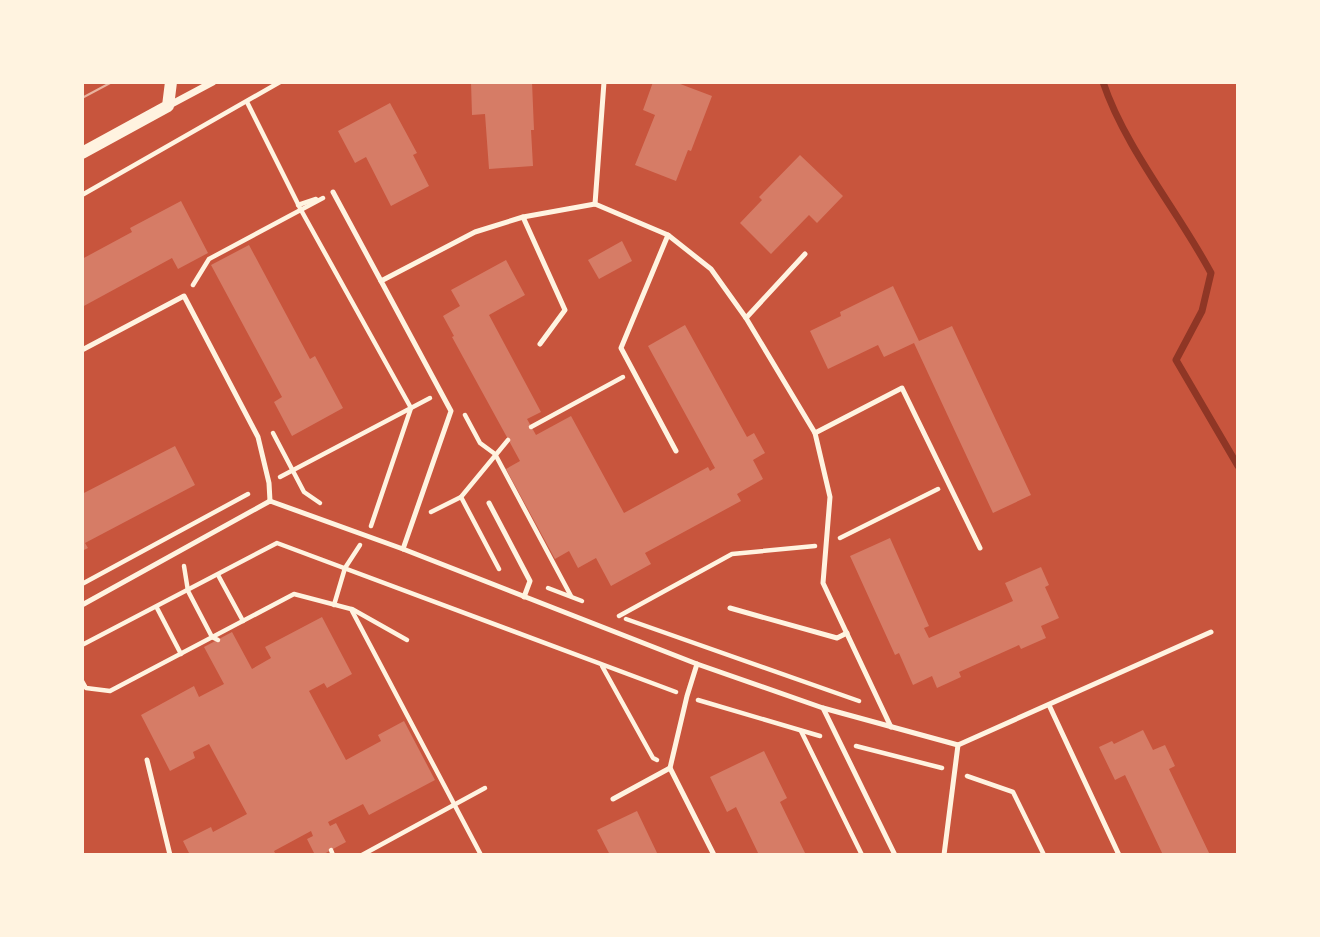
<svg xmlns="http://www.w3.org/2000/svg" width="1320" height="937" font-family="Manrope,sans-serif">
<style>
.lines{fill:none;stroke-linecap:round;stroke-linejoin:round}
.stream{stroke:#8f3625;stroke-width:7}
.building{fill:#d67c66}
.path{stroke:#fff3e0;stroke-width:4.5}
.service{stroke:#fff3e0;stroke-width:5}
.minor{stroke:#fff3e0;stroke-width:7}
.tertiary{stroke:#fff3e0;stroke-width:12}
.tram{stroke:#e9b49f;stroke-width:2}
</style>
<rect width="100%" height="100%" fill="#c8553d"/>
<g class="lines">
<!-- stream -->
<path class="stream" d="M 1103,82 C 1125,148 1178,211 1211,273 L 1202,311 L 1176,360 L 1238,466"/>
</g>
<!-- building -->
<g class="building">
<polygon points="471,82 532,82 534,130 531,130 533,166 489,169 485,114 472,115"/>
<polygon points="653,82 675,82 712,96 691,151 688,150 676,181 635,165 655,115 643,110"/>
<polygon points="390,103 417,153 413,155 429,186 391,206 366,157 355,163 338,131"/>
<polygon points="800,155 843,196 817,223 809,215 771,254 740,223 762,200 759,197"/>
<polygon points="181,201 208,253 178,269 172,258 82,307 82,259 132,232 130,228"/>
<polygon points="622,241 632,261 599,279 588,260"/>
<polygon points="249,245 310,359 315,356 343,408 292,436 274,402 282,397 211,265"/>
<polygon points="506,260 525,295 489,315 541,412 527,419 536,435 571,416 624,513 708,467 710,471 715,468 648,346 685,325 747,437 754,433 765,453 753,460 763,479 737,494 741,501 645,553 651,564 611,586 596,558 578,568 569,551 555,559 506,469 520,461 452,337 454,336 443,316 460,306 451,290"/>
<polygon points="893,286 919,341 952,326 1031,495 993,513 914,343 884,357 878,345 828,369 810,331 841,316 840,312"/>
<polygon points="175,446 195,485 85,543 88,548 82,551 82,494"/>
<polygon points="890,538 929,626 924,628 929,638 1013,601 1005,583 1041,567 1049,585 1045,587 1059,618 1041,626 1046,638 1021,649 1019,645 959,672 961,677 937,688 932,676 913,685 899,653 895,655 850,556"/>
<polygon points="322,617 352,674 327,688 324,683 309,691 346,760 381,741 378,735 404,721 435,780 369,815 363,804 328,822 330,826 336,823 346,842 322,855 315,855 307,839 313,836 311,831 274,851 276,855 190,855 183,841 211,827 213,832 247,814 209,744 193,752 195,758 170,771 141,715 194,686 199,697 224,684 204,647 232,632 252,669 271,658 265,647"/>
<polygon points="1143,730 1153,750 1165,745 1175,766 1169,769 1210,855 1163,855 1125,775 1115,780 1099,747 1112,741 1114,744"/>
<polygon points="764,751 787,798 780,802 806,855 759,855 736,807 727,812 710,777"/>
<polygon points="637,811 658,855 610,855 597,830"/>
</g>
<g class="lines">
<!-- path -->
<g class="path">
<polyline points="247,102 301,210 411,408 371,526"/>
<polyline points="82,195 280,82"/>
<polyline points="298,205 316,199"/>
<polyline points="193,285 209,259 323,198"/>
<polyline points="465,415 480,443 495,454 571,596"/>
<polyline points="531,427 623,377"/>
<polyline points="273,433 304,492 320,503"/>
<polyline points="280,477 430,398"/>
<polyline points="461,497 499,569"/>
<polyline points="431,512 461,497 508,440"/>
<polyline points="840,538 938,489"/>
<polyline points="184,566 188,591 212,637 218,640"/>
<polyline points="218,575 243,621"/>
<polyline points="82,584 248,494"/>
<polyline points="548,588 582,601"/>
<polyline points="334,605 345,568 360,545"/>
<polyline points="157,608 181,654"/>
<polyline points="352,609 407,640"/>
<polyline points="619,616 732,554 815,546"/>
<polyline points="626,619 859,701"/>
<polyline points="82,645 277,543 676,692"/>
<polyline points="602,666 653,758 657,760"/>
<polyline points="82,681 86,688 110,691 294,594 351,609 481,855"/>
<polyline points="698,700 820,736"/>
<polyline points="801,731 862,855"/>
<polyline points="856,746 942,768"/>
<polyline points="967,776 1013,792 1044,855"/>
<polyline points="331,850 333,855"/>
<polyline points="362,855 485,788"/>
</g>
<!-- service -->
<g class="service">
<polyline points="333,192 381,281"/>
<polyline points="595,204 604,82"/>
<polyline points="523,217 565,310 540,344"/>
<polyline points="668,235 621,348 676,451"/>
<polyline points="746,318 805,254"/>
<polyline points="82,350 184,296 258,437 269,483 270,501"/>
<polyline points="815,433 902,388 980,548"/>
<polyline points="489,503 530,581 524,597"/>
<polyline points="403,549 451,411 381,281 475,232 523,217 595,204 668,235 711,269 746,318 815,433 830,497 823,583 891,727"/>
<polyline points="82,605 270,501 403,549 697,664 823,708 958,745 1211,632"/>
<polyline points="730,608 837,638 847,633"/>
<polyline points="697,664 687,696 670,768 714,855"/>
<polyline points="1049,705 1119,855"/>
<polyline points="823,708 895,855"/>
<polyline points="147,760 170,855"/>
<polyline points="613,799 670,768"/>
<polyline points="944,855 958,745"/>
</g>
<!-- minor -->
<polyline class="minor" points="168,106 213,82"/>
<!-- tertiary -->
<polyline class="tertiary" points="82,153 168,106 171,82"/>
<!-- tram -->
<g class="tram">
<polyline points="82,83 84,82"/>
<polyline points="82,98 112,82"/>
</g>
</g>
<!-- border -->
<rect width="1320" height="937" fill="none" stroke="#fff3e0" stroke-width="168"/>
</svg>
